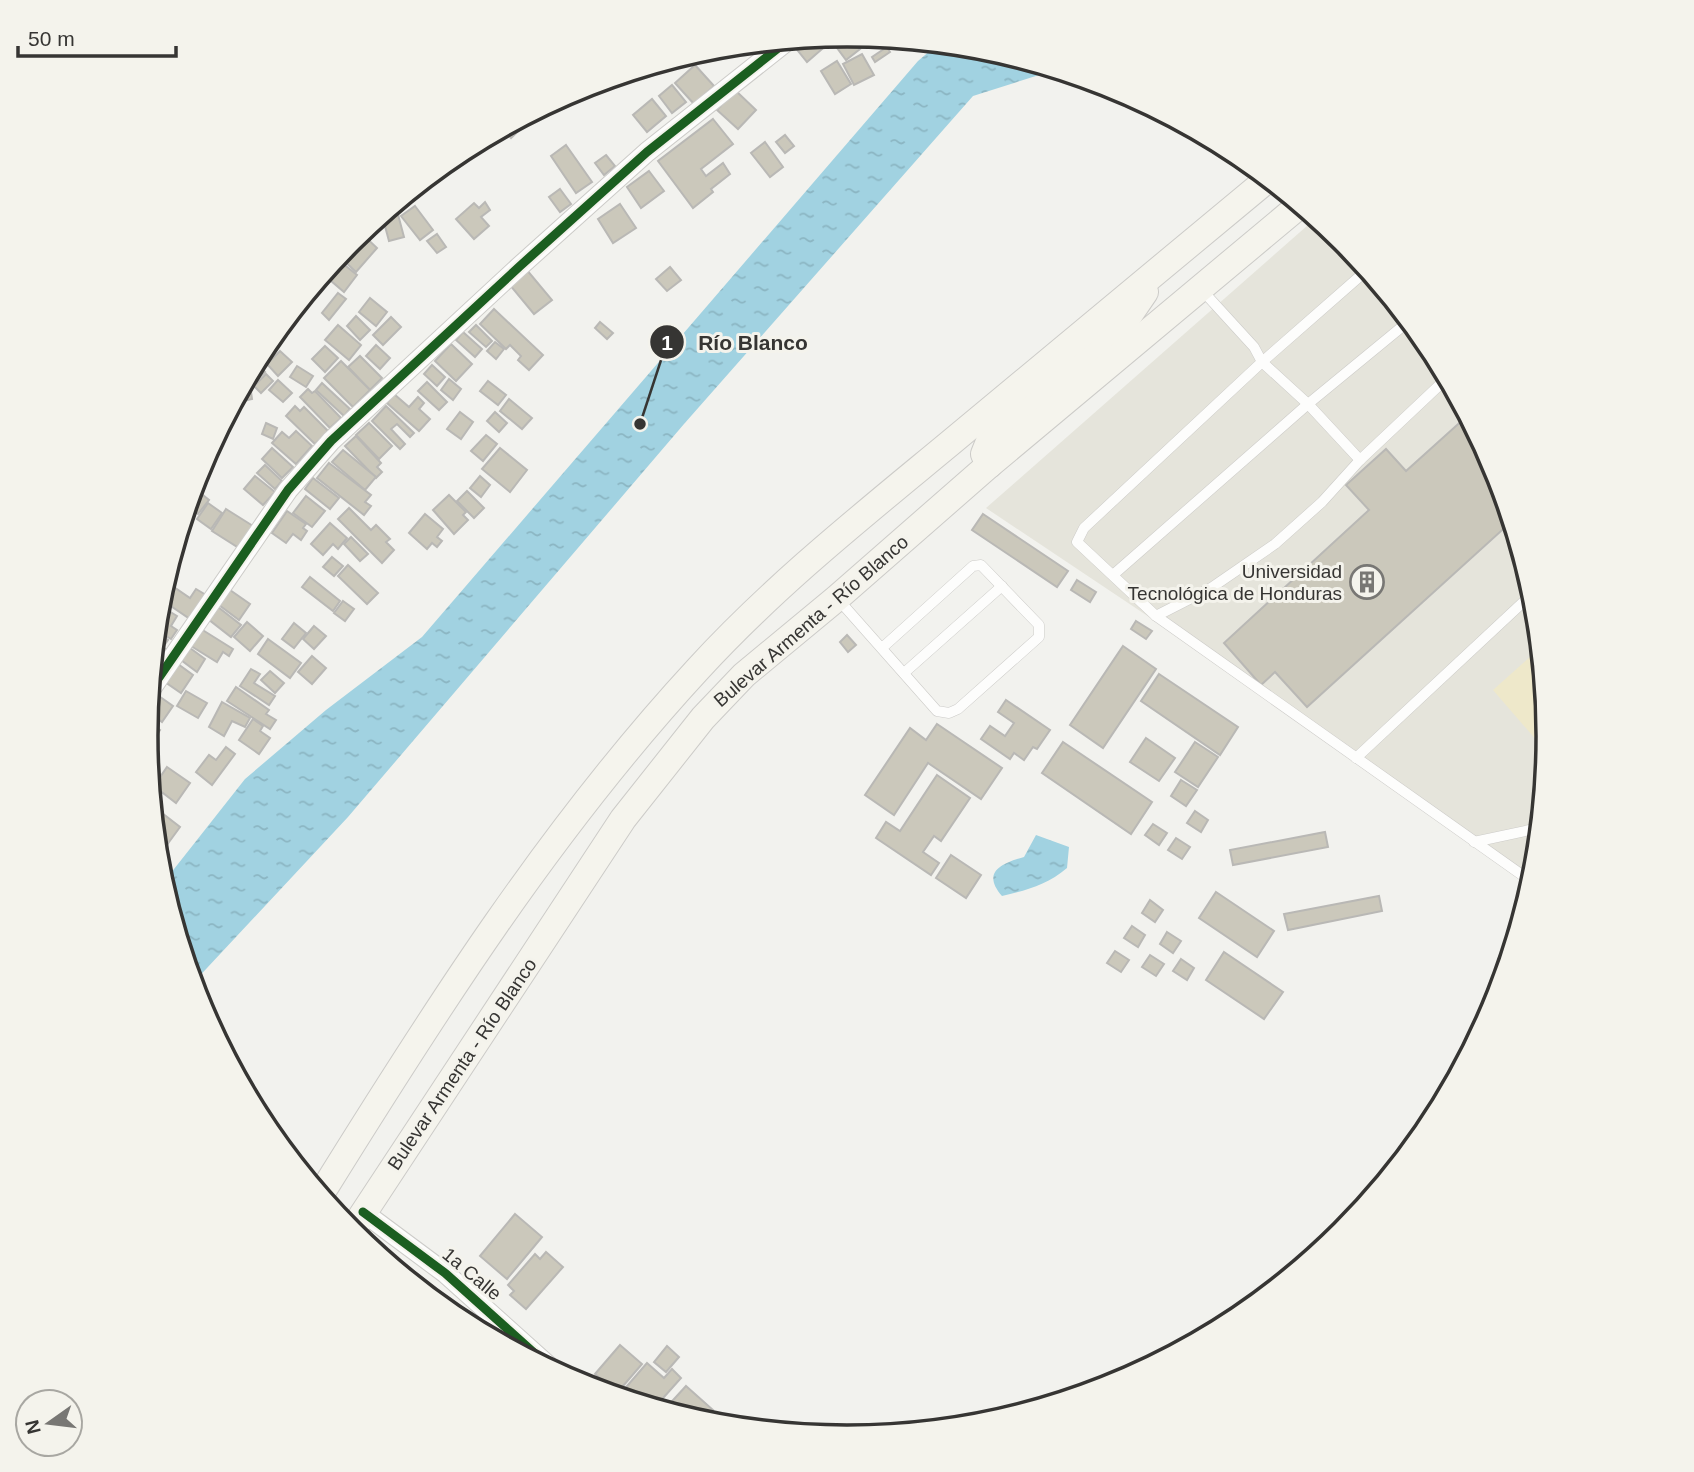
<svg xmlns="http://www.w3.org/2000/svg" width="1694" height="1472" font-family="Helvetica,sans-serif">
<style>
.built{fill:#e5e4db}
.pitch{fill:#eee8ca}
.water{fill:url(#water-ripples)}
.building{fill:#cbc8bb;stroke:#b9b8b5;stroke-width:2}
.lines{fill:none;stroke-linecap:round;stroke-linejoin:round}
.service-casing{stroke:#cccbc8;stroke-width:11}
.minor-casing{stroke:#cccbc8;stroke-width:21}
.secondary-casing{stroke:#cccbc8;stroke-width:28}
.service{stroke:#fdfdfc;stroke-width:10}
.minor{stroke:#fdfdfc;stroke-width:19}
.secondary{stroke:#f5f4ed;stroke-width:26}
.cycleway-casing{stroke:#f4f3ec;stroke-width:13}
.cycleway{stroke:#1b5e20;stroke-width:9}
.labels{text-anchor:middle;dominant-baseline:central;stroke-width:6;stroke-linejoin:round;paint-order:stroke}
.poi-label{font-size:19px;fill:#363533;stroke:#f4f3ec;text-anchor:end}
.street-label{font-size:19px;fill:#363533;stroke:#f4f3ec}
.rim{fill:none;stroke:#363533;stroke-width:3.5}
.leader{fill:none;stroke:#363533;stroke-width:2.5}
.callout-dot{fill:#363533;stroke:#f4f3ec;stroke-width:2.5}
.mark-label{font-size:21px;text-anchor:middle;font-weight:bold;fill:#fff}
.callout-label{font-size:21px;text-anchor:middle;font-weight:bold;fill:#363533;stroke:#f4f3ec;stroke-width:6;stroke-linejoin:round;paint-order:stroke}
</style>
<defs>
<pattern id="water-ripples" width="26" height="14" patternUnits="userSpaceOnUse" patternTransform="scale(1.75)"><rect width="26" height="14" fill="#a1d2e1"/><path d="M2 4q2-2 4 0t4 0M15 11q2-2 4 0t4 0" fill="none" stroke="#8bb5c2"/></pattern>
</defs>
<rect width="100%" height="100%" fill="#f2f2ee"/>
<!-- built -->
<polygon class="built" points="1316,218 1343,241 1430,347 1495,468 1535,600 1548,736 1534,873 1531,884 1381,772 986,508"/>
<!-- pitch -->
<polygon class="pitch" points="1539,649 1548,732 1538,742 1493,690"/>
<!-- water -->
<g class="water">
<polygon points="938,44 984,49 1055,70 973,96 684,424 348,817 193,983 163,883 245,779 326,710 422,637 918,61"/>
<path d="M 1036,835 L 1069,847 L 1067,868 C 1047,885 1027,890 1002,896 C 981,872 1002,863 1024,857 Z"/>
</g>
<!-- building -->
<g class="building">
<polygon points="850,35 860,49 846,60 829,37"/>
<polygon points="824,37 829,43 807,62 795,47 804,39"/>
<polygon points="887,47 890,52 875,62 872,57"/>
<polygon points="862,54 874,75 854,85 843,64"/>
<polygon points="837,61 851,84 835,94 821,71"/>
<polygon points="695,65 714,86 694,104 675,83"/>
<polygon points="635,71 636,73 624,84 617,77"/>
<polygon points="672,85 686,102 672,113 659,96"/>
<polygon points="735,90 756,110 738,129 717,110"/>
<polygon points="652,99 666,116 647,132 633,115"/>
<polygon points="534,112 536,114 511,138 502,129"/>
<polygon points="713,119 733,144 701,169 706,176 723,163 730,174 711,189 713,192 693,208 658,161"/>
<polygon points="785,135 794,146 785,153 776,142"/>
<polygon points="765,142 783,167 770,177 751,153"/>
<polygon points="566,145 592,182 576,193 551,156"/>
<polygon points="606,155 615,166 604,175 595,163"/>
<polygon points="649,171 664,191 641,208 627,187"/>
<polygon points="560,189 571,204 560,212 549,197"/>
<polygon points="485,202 490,210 481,217 489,226 474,239 456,219 474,203 479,208"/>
<polygon points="620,204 636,228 613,243 598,219"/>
<polygon points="415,206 433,230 420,240 401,216"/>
<polygon points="396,207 404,237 389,241 382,215"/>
<polygon points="361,233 377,248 356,272 339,256"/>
<polygon points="437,234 446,247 437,253 427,241"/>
<polygon points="336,258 357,275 344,292 323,274"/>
<polygon points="670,267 681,280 667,291 656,279"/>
<polygon points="526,269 552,300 534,314 509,284"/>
<polygon points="338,293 346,299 329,320 322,313"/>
<polygon points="370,298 387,312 376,326 359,312"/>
<polygon points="494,309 543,355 529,370 518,360 521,356 510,345 506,349 480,324"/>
<polygon points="356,316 370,330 360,340 347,326"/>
<polygon points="391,317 401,327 383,345 373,335"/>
<polygon points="600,322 613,333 607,339 595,328"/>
<polygon points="338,325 361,345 349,360 325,340"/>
<polygon points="476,325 492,341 486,347 469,332"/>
<polygon points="463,332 482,349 475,357 456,340"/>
<polygon points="495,342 504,349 496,359 487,351"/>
<polygon points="451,344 472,364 456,381 435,361"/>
<polygon points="376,345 390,358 380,369 366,356"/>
<polygon points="325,346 338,358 325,372 312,359"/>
<polygon points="280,351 292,362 278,376 267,364"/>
<polygon points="360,356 382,378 370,390 348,367"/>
<polygon points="341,361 370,390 353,407 324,378"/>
<polygon points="258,365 265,372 253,384 247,378"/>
<polygon points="432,365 445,377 437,386 424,374"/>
<polygon points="297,366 313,376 306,387 290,377"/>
<polygon points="266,374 273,381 261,393 254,386"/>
<polygon points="449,379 461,389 453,400 441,390"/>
<polygon points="278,380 292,393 283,402 269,390"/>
<polygon points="488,381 506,395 498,405 480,391"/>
<polygon points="427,382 447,402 439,410 418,391"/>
<polygon points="322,383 350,409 344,416 316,390"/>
<polygon points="308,389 312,393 315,391 341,418 330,428 300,397"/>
<polygon points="251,392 252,399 239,402 238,395"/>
<polygon points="394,394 409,407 418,397 424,403 419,409 430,419 419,431 387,403"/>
<polygon points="509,399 532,418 522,429 500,411"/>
<polygon points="295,406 300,411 304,407 328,431 315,444 286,416"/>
<polygon points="386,406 414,433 410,437 397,424 391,429 405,444 400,449 372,421"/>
<polygon points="460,412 473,422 461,439 447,429"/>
<polygon points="495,412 507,423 499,432 487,421"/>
<polygon points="1467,416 1495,468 1511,522 1307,707 1275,672 1261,685 1224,643 1369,510 1346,485 1386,449 1406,471"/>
<polygon points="266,423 277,428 273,439 262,434"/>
<polygon points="369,423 392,446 379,459 356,435"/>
<polygon points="296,431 312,446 296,464 272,443 282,432 289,438"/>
<polygon points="486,435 497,444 483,461 471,451"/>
<polygon points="356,436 381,463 377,467 382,472 376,478 345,446"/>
<polygon points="272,448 293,467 282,478 262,459"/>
<polygon points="500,448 527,470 510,492 482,469"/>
<polygon points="343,450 376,477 365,490 332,462"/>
<polygon points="329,463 371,495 365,502 371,506 364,515 317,478"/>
<polygon points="265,465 282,481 275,489 257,473"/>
<polygon points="255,476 275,492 263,505 244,489"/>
<polygon points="480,476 490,485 481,497 470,488"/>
<polygon points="313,478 339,498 330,509 305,489"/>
<polygon points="193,487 209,500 198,514 188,507"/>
<polygon points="467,491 484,508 474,518 457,501"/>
<polygon points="449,495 466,512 463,515 468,520 454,534 433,510"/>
<polygon points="306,496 325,511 312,527 293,513"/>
<polygon points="208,503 222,513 211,529 197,519"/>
<polygon points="349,508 371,530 376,525 390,539 386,542 394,550 382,563 338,519"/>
<polygon points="226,509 253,526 239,548 212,531"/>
<polygon points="287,511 306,524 303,528 307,531 301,540 293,534 286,543 272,533"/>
<polygon points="425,514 443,529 437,537 442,541 437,547 432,543 427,549 409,533"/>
<polygon points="983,514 1068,571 1057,587 972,530"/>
<polygon points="330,523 347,538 338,549 333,544 323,555 311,544"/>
<polygon points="351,537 368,554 360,561 344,544"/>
<polygon points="332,557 343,566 334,576 323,567"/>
<polygon points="172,560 179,565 171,576 167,573"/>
<polygon points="348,565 378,593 367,604 338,576"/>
<polygon points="310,577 340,601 333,611 302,587"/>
<polygon points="1077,580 1096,592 1090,602 1071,590"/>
<polygon points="171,585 190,598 196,589 206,595 190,619 162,600"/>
<polygon points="230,590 250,604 239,620 219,605"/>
<polygon points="343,601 354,609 345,621 334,613"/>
<polygon points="159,605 177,616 171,626 177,630 171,639 156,630"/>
<polygon points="218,607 241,625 231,637 208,619"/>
<polygon points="1136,621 1152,631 1146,639 1131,629"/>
<polygon points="247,622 263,636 250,651 234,637"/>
<polygon points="294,623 306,633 294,648 282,639"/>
<polygon points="314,626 326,636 314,649 303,639"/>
<polygon points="201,629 233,649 229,656 223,652 217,662 191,646"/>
<polygon points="156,632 168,640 163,647 168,651 161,660 154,655"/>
<polygon points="847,635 856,645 848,652 840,642"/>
<polygon points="268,639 301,663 290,678 258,654"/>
<polygon points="1123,646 1156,669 1103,748 1070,725"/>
<polygon points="190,648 205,659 197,672 181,660"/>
<polygon points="312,656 326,668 312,684 298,672"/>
<polygon points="178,664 193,675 181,693 165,682"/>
<polygon points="251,669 260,674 254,683 275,696 269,705 240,686"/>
<polygon points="270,671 284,683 275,693 261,680"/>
<polygon points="1159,674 1238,727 1220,755 1141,701"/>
<polygon points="236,687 269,710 266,714 276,720 270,729 227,701"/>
<polygon points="186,691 207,703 198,718 177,706"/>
<polygon points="156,694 173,706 162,722 148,711 149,704"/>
<polygon points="1006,700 1050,730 1037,749 1033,747 1024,760 1014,753 1010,759 981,739 990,726 1005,736 1014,723 998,712"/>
<polygon points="222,702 250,718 245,727 232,721 224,736 209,727"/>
<polygon points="253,719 263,726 260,731 270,738 259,754 239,740"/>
<polygon points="147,721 160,730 155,738 149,735 146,738"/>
<polygon points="937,724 1002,768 981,799 928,763 894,815 865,795 910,728 926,740"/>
<polygon points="1146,738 1175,758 1159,781 1130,762"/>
<polygon points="1063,742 1152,802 1131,834 1042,773"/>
<polygon points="1195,742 1218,757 1198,787 1175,772"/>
<polygon points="226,747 235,754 212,785 196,772 209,755 216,760"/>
<polygon points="167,767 190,783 176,803 154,786"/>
<polygon points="937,775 970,798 941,841 934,836 923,852 939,863 931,875 876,838 886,822 900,831"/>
<polygon points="1181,780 1197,790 1186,806 1171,796"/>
<polygon points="1195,811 1208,820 1201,832 1187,823"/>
<polygon points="162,813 180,827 158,857 155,823"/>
<polygon points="1153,824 1167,833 1159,845 1145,835"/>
<polygon points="1325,832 1328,847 1233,865 1230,850"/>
<polygon points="1176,838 1190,847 1182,859 1168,850"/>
<polygon points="951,855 981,875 966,898 936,878"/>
<polygon points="1216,892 1274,931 1257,957 1199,918"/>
<polygon points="1379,896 1382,911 1288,930 1284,914"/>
<polygon points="1150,900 1163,910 1155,922 1142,913"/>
<polygon points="1132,926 1145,935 1138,947 1124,938"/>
<polygon points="1167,932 1181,941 1173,953 1160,944"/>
<polygon points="1115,951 1129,960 1121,972 1107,963"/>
<polygon points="1224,952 1283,992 1264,1019 1206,980"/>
<polygon points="1150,955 1164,964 1156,976 1142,967"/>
<polygon points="1181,959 1194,968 1187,980 1173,971"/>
<polygon points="515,1214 542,1237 507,1279 480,1256"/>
<polygon points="546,1252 563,1267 526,1309 510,1295 514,1291 508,1285 535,1254 540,1259"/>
<polygon points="620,1345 642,1364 617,1393 595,1374"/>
<polygon points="667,1346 679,1357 666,1372 654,1362"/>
<polygon points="647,1363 664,1378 672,1369 681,1378 655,1407 626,1398 621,1393"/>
<polygon points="686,1386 713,1410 703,1421 664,1410"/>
</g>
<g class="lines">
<!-- service casing -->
<g class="service-casing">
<g id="service">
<polyline points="1367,270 1262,362 1084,528 1077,542 1156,616 1532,882"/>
<polyline points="1201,289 1254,347 1262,362 1308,404 1360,460"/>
<polyline points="1113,575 1308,404 1409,321"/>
<polyline points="837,598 937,711 949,713 958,709 1039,637 1039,625 981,565 973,566 882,648"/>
<polyline points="1156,616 1211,588 1275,544 1322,502 1360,460 1447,378"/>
<polyline points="904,673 1002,586"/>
<polyline points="1356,758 1533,593"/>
<polyline points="1474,842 1539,828"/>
</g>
</g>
<!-- minor casing -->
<g class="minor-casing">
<g id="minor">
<polyline points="151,689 288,490 331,441 520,266 647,152 787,41"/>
<polyline points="363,1212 445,1273 552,1369"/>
<polyline points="410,1280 465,1323"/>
</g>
</g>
<!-- secondary casing -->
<g class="secondary-casing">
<g id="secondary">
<polyline points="989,465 984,454 988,444 1001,428 1117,333 1145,292"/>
<path d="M 321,1194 C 434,1012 551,828 698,669 C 774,586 862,516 949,444 C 1055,356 1161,267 1268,179"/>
<polyline points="351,1232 623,819 703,718 744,675 837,598 989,465 1300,205"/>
</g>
</g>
<!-- service -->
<use href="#service" class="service"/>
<!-- minor -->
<use href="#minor" class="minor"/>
<!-- secondary -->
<use href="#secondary" class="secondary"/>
<!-- cycleway casing -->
<g class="cycleway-casing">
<g id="cycleway">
<polyline points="151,689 288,490 331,441 520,266 647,152 787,41"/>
<polyline points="363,1212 445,1273 552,1369"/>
</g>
</g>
<!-- cycleway -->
<use href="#cycleway" class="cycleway"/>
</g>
<!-- icons -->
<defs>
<g id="building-ring" transform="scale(1.75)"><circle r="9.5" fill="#f4f3ec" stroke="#787774" stroke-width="1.5"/><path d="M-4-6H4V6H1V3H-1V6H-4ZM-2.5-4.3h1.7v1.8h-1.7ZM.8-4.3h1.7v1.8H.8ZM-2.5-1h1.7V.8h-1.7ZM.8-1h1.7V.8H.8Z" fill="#787774"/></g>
</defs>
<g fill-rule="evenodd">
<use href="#building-ring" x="1367" y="582"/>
</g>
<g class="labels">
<!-- poi labels -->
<g class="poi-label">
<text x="1342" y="571">Universidad<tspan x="1342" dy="22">Tecnológica de Honduras</tspan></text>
</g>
<!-- street labels -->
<g class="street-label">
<text transform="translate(811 621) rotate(-41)">Bulevar Armenta - Río Blanco</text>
<text transform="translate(462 1064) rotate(-56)">Bulevar Armenta - Río Blanco</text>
<text transform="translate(472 1274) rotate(40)">1a Calle</text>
</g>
</g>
<!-- crop -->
<path d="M0 0H1694V1472H0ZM158 736a689 689 0 1 1 1378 0a689 689 0 1 1-1378 0Z" fill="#f4f3ec" fill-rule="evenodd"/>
<path class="rim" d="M158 736a689 689 0 1 1 1378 0a689 689 0 1 1-1378 0Z"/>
<!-- callouts -->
<path class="leader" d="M640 424L667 342"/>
<g class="callout-dot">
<circle cx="640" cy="424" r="7"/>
<circle cx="667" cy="342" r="18"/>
</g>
<g class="mark-label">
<text x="667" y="350">1</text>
</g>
<g class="callout-label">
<text x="753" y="350">Río Blanco</text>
</g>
<!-- north arrow -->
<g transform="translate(49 1423) rotate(256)"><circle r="33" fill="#f4f3ec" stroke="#a8a7a2" stroke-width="2"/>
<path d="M0-5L12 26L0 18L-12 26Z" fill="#787774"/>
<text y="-10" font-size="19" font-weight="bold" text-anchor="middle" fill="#363533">N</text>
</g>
<!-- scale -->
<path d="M18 46v10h158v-10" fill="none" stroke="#363533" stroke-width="3.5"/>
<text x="28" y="46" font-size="21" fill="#363533" stroke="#f4f3ec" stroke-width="5" paint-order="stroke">50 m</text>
</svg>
